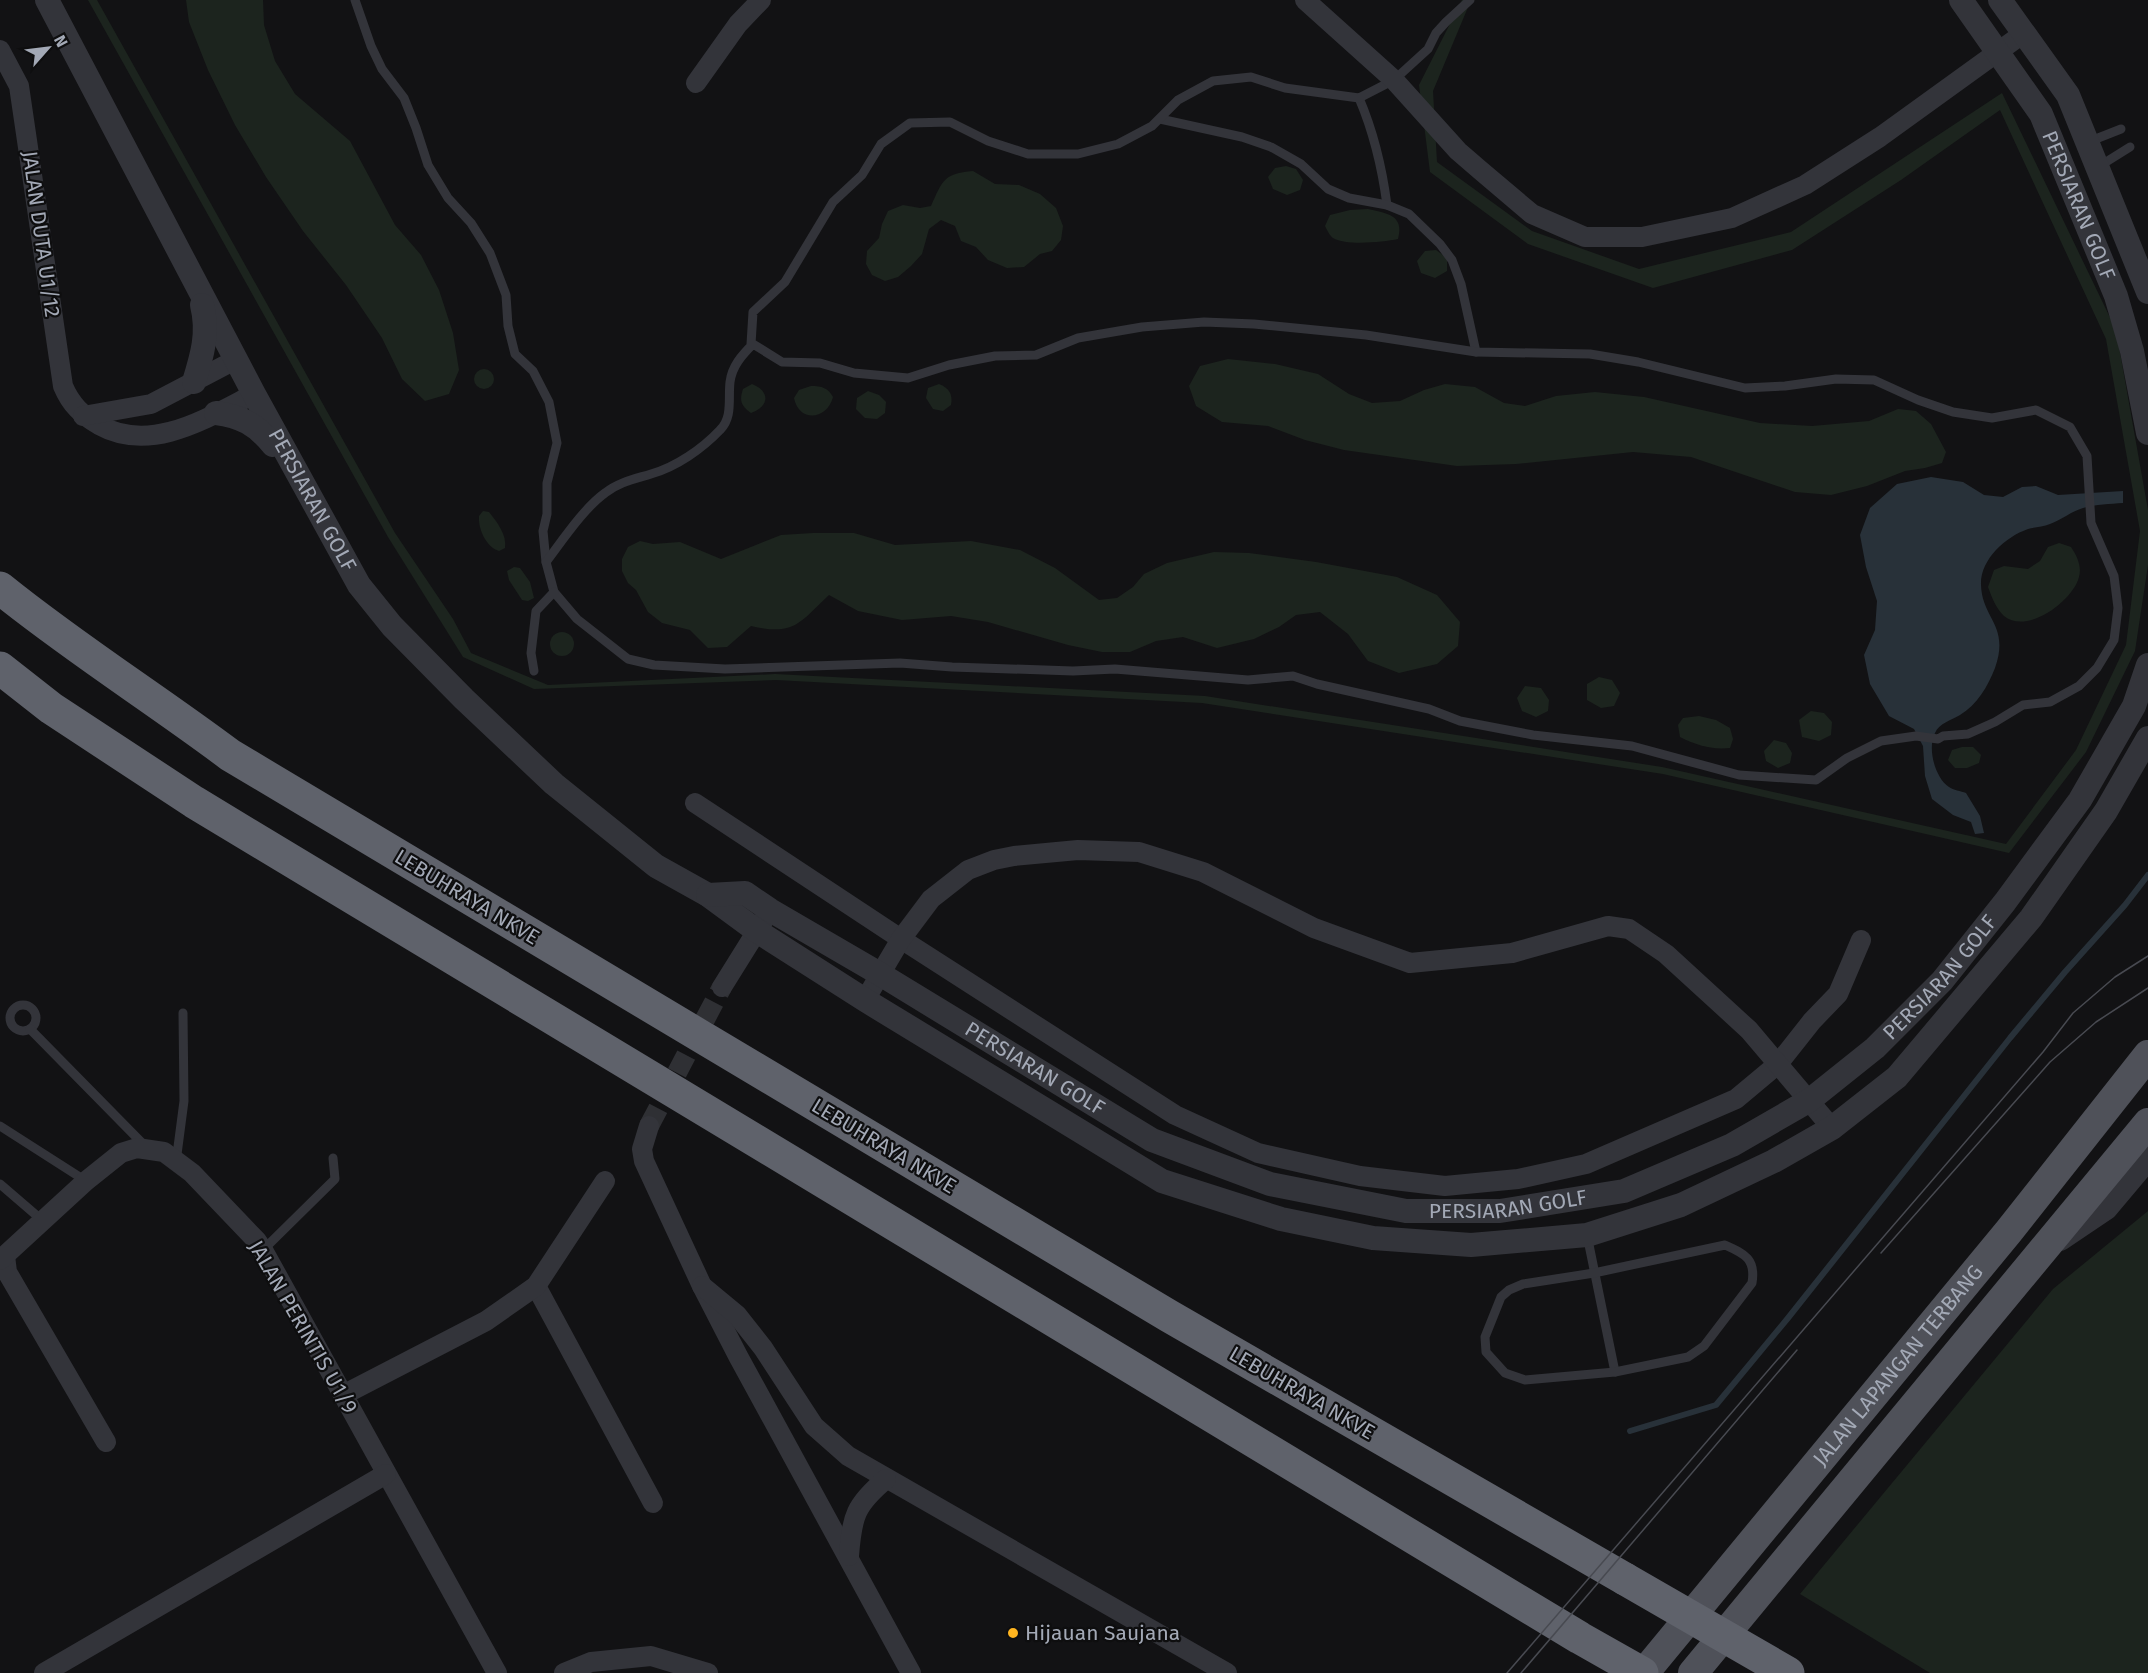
<svg xmlns="http://www.w3.org/2000/svg" width="2148" height="1673" font-family="'Fira Sans',sans-serif">
<style>
.green{fill:#1c241e}
.water{fill:#283139}
.lines{fill:none;stroke-linecap:round;stroke-linejoin:round}
.stream{stroke:#283139;stroke-width:6}
.minor-tunnel{stroke:#2f3034;stroke-width:20;stroke-dasharray:20 10;stroke-linecap:butt}
.service{stroke:#33343a;stroke-width:9}
.minor{stroke:#33343a;stroke-width:20}
.tertiary{stroke:#33343a;stroke-width:24}
.primary{stroke:#4f5159;stroke-width:30}
.motorway{stroke:#5f626b;stroke-width:33}
.tram{stroke:#484a51;stroke-width:1.5}
.motorway-bridge{stroke:#5f626b;stroke-width:33}
.poi-dot{fill:#ffb520;stroke:#0e0e0f;stroke-width:2}
.labels{text-anchor:middle;dominant-baseline:central;stroke-width:4.5;stroke-linejoin:round;paint-order:stroke}
.street-label{font-size:21px;fill:#a3a9b6;stroke:#0e0e0f}
.poi-label{font-size:21px;fill:#a3a9b6;stroke:#0e0e0f;text-anchor:start}
</style>
<rect width="100%" height="100%" fill="#121214"/>
<!-- green -->
<g class="green">
<polygon points="88,0 97,0 395,533 453,619 471,653 548,685 775,674 1205,696 1662,767 2006,844 2076,750 2126,645 2140,531 2106,339 2000,110 1901,180 1792,250 1653,288 1528,244 1430,172 1419,85 1462,0 1471,0 1433,91 1437,162 1532,231 1639,269 1791,232 2002,93 2116,330 2148,510 2148,565 2135,651 2086,752 2009,853 1663,774 1202,703 776,680 534,689 463,657 388,537"/>
<polygon points="186,0 263,0 264,25 275,61 295,94 350,141 395,225 421,255 439,290 453,333 459,370 449,394 425,401 402,379 382,338 346,285 303,231 266,177 235,125 208,70 189,22"/>
<polygon points="1286,166 1296,169 1303,180 1300,190 1287,195 1273,189 1268,177 1275,168"/>
<path d="M 973,171 L 995,184 L 1019,185 L 1040,194 L 1056,208 L 1063,226 L 1061,240 L 1052,251 L 1040,254 L 1024,267 L 1007,268 L 988,260 L 976,247 L 961,241 L 955,226 L 941,220 L 929,229 L 922,254 L 911,266 L 898,277 L 885,281 L 872,275 L 866,264 L 867,251 L 879,238 L 882,224 L 888,211 L 903,205 L 920,208 L 931,206 C 943,180 943,174 973,171 Z"/>
<path d="M 1368,209 C 1386,213 1405,215 1398,239 C 1383,242 1347,246 1333,238 C 1330,236 1327,230 1325,226 L 1330,215 L 1350,210 Z"/>
<polygon points="1436,250 1447,258 1447,271 1435,278 1421,273 1417,261 1425,251"/>
<polygon points="1228,359 1275,364 1318,374 1349,394 1372,403 1400,401 1424,390 1445,384 1475,387 1504,403 1525,406 1556,396 1595,392 1644,397 1760,423 1812,426 1869,421 1898,409 1916,411 1931,424 1946,452 1942,463 1925,468 1905,471 1867,486 1831,495 1795,492 1691,457 1633,452 1516,464 1457,466 1344,450 1305,440 1268,426 1222,422 1196,406 1189,386 1200,366"/>
<circle cx="484" cy="379" r="10"/>
<path d="M 752,384 C 770,391 770,406 751,413 C 741,406 739,401 743,389 Z"/>
<path d="M 939,384 C 949,388 953,394 951,405 L 943,411 L 933,409 L 926,398 L 928,388 Z"/>
<path d="M 811,386 C 822,386 828,388 833,397 C 827,420 799,423 794,398 L 799,390 Z"/>
<polygon points="868,391 879,395 886,402 885,413 877,419 865,418 856,409 857,398"/>
<path d="M 483,511 L 489,512 C 497,522 507,535 505,548 L 499,551 C 486,547 478,529 479,516 Z"/>
<path d="M 813,533 L 854,533 L 895,545 L 971,541 L 1020,550 L 1055,568 L 1099,600 L 1117,598 L 1133,587 L 1144,574 L 1167,563 L 1214,552 L 1249,553 L 1316,562 L 1397,577 L 1437,595 L 1460,622 L 1458,646 L 1437,664 L 1399,673 L 1368,661 L 1348,634 L 1320,612 L 1296,615 L 1279,627 L 1254,639 L 1217,648 L 1183,637 L 1156,641 L 1130,652 L 1102,652 L 1068,645 L 988,622 L 951,616 L 902,620 L 858,611 L 829,595 C 799,623 795,636 751,626 L 727,647 L 708,648 L 690,630 L 662,623 L 648,612 L 636,590 L 628,583 L 622,571 L 622,559 L 628,547 L 640,541 L 653,544 L 680,542 L 721,559 L 781,535 Z"/>
<path d="M 2059,543 L 2071,547 C 2077,556 2082,566 2079,577 C 2073,601 2027,635 2004,616 C 1996,608 1992,598 1988,587 L 1994,570 L 2004,566 L 2028,569 L 2040,561 L 2048,547 Z"/>
<polygon points="514,567 520,568 530,582 534,598 528,601 522,600 509,580 507,571"/>
<circle cx="562" cy="644" r="12"/>
<polygon points="1599,677 1612,680 1620,693 1614,706 1601,708 1587,700 1587,684"/>
<polygon points="1525,686 1541,688 1549,700 1548,711 1536,717 1522,711 1517,698"/>
<polygon points="1811,711 1824,713 1832,722 1831,735 1819,741 1802,737 1799,720"/>
<path d="M 1699,716 L 1716,720 L 1730,728 L 1733,739 L 1730,748 C 1711,750 1696,745 1680,737 L 1678,725 L 1683,718 Z"/>
<polygon points="1774,740 1786,743 1792,753 1790,763 1778,768 1766,761 1764,751"/>
<polygon points="1962,747 1973,747 1981,755 1979,763 1967,768 1955,768 1948,760 1952,750"/>
<polygon points="2148,1211 2148,1673 1930,1673 1800,1594 2053,1289"/>
</g>
<!-- water -->
<path class="water" d="M 1931,477 L 1963,482 L 1984,495 L 2003,497 L 2022,487 L 2036,486 L 2058,495 L 2123,491 L 2123,503 C 2110,504 2096,504 2083,508 C 2072,511 2061,520 2050,524 C 2043,527 2035,527 2028,529 C 2005,537 1980,560 1981,585 C 1982,619 2010,625 1995,668 C 1988,686 1977,705 1960,715 C 1952,720 1939,723 1935,733 C 1927,748 1935,778 1949,787 C 1953,790 1961,791 1966,793 L 1980,816 L 1984,833 L 1975,834 L 1971,822 L 1953,815 L 1932,799 L 1925,776 L 1923,746 L 1914,729 L 1889,716 L 1870,684 L 1864,655 L 1875,630 L 1877,601 L 1866,567 L 1860,535 L 1870,508 L 1897,484 Z"/>
<g class="lines">
<!-- stream -->
<polyline class="stream" points="1630,1431 1716,1405 1788,1318 2010,1038 2065,972 2125,905 2148,875"/>
<!-- minor-tunnel -->
<polyline class="minor-tunnel" points="649,1126 722,987"/>
<!-- service -->
<g class="service">
<polyline points="355,0 371,46 382,69 404,98 416,128 428,165 448,198 471,223 490,253 506,295 508,326 515,354 533,371 549,402 557,443 547,483 547,514 543,531 546,562"/>
<path d="M 1359,98 C 1374,133 1382,167 1387,205"/>
<polyline points="1160,119 1242,137 1271,147 1301,164 1328,189 1349,198 1387,205 1409,214 1440,244 1452,260 1461,284 1476,352"/>
<polyline points="2088,142 2121,129"/>
<polyline points="2098,167 2130,147"/>
<path d="M 753,344 C 742,355 732,366 730,382 C 728,399 733,417 720,430 C 702,449 676,467 651,474 C 635,479 619,482 605,493 C 584,508 562,541 546,562 L 554,592 L 577,619 L 628,659 L 654,665 L 725,669 L 900,663 L 952,667 L 1073,671 L 1115,669 L 1248,680 L 1293,676 L 1317,684 L 1429,709 L 1460,721 L 1533,735 L 1632,746 L 1739,775 L 1816,780 L 1847,758 L 1881,741 L 1916,736 L 1938,739 L 1943,736 L 1968,734 L 1995,722 L 2023,705 L 2050,702 L 2079,686 L 2097,668 L 2114,640 L 2118,608 L 2114,576 L 2091,523 L 2087,456 L 2070,427 L 2036,410 L 1992,418 L 1953,412 L 1918,400 L 1874,380 L 1836,379 L 1785,386 L 1745,388 L 1638,362 L 1590,354 L 1476,352 L 1366,335 L 1254,324 L 1204,322 L 1142,327 L 1078,338 L 1036,355 L 995,356 L 949,365 L 908,378 L 854,373 L 820,363 L 782,362 L 753,344 L 751,344 L 753,312 L 785,282 L 833,202 L 862,175 L 881,144 L 910,123 L 950,122 L 988,141 L 1028,154 L 1078,154 L 1118,144 L 1152,126 L 1178,100 L 1213,81 L 1251,77 L 1285,88 L 1359,98 L 1394,80 L 1428,49 L 1436,33 L 1446,22 L 1470,0"/>
<polyline points="534,671 531,653 536,611 554,592"/>
<circle cx="23" cy="1018" r="13"/>
<polyline points="30,1029 145,1146"/>
<polyline points="0,1126 86,1181"/>
<polyline points="176,1162 184,1101 183,1013"/>
<polyline points="0,1184 43,1221"/>
<polyline points="1587,1235 1615,1372"/>
<path d="M 1725,1245 C 1745,1254 1756,1259 1752,1283 L 1704,1346 L 1688,1357 L 1615,1372 L 1525,1380 L 1505,1373 L 1486,1352 L 1485,1337 L 1501,1297 L 1509,1290 L 1523,1284 L 1594,1273 Z"/>
<polyline points="263,1250 335,1179 333,1158"/>
</g>
<!-- minor -->
<g class="minor">
<polyline points="1305,0 1394,80 1458,151 1480,170 1532,214 1585,237 1642,237 1732,218 1805,185 1880,137 2024,33"/>
<path d="M 0,50 L 19,86 L 63,386 C 71,405 82,415 99,425 C 151,454 207,418 254,394"/>
<polyline points="696,83 738,24 761,0"/>
<polyline points="83,416 151,404 235,360"/>
<polyline points="695,803 901,939 1175,1115 1258,1153 1360,1176 1445,1186 1518,1179 1586,1164 1736,1099 1778,1064 1812,1021 1838,994 1861,940"/>
<polyline points="722,987 765,918"/>
<polyline points="865,1000 901,939 931,899 968,870 994,860 1014,856 1078,850 1139,852 1203,872 1314,928 1410,963 1512,953 1608,926 1629,929 1666,954 1749,1030 1832,1128"/>
<polyline points="649,1126 642,1149 644,1161 702,1286 738,1356 911,1673"/>
<polyline points="5,1256 7,1272 106,1442"/>
<polyline points="0,1260 86,1181 121,1153 137,1148 164,1152 192,1173 257,1241 263,1250 497,1673"/>
<polyline points="536,1286 653,1503"/>
<polyline points="702,1286 737,1315 763,1348 814,1426 848,1456 1227,1673"/>
<polyline points="343,1395 486,1321 536,1286 605,1181"/>
<path d="M 849,1556 C 852,1516 855,1505 886,1479"/>
<polyline points="44,1673 386,1474"/>
<polyline points="564,1673 591,1662 651,1656 708,1673"/>
</g>
<!-- tertiary -->
<g class="tertiary">
<path id="s1" d="M 47,0 L 254,394 L 359,585 L 392,626 L 464,699 L 554,784 L 656,866 L 708,895 L 757,931 L 865,1000 L 1162,1181 L 1281,1219 L 1373,1238 L 1471,1245 L 1587,1235 L 1681,1205 L 1774,1161 L 1832,1128 L 1897,1077 L 2031,918 L 2106,811 L 2148,738"/>
<path id="s2" d="M 1961,0 L 2041,114 L 2116,296 L 2132,351 L 2148,433"/>
<polyline points="2000,0 2068,95 2148,292"/>
<path d="M 194,382 C 202,356 209,333 202,305"/>
<path d="M 216,413 C 241,416 257,425 273,445"/>
<path id="s3" d="M 708,895 L 745,893 L 770,910 L 880,974 L 1152,1140 L 1270,1184 L 1406,1211 L 1500,1211 L 1624,1191 L 1732,1145 L 1810,1100 L 1875,1048 L 1942,981 L 2005,902 L 2080,800 L 2134,706 L 2148,665"/>
<polyline points="2060,1239 2106,1208 2148,1158"/>
</g>
<!-- primary -->
<g class="primary">
<path id="s4" d="M 1644,1673 L 2009,1231 L 2148,1055"/>
<polyline points="1693,1673 2148,1123"/>
</g>
<!-- motorway -->
<g class="motorway">
<path d="M 0,588 C 74,648 154,698 230,755 L 1169,1316 L 1625,1579"/>
<polyline points="0,668 51,708 194,802 1580,1638 1642,1673"/>
</g>
<!-- tram -->
<g class="tram">
<polyline points="1881,1253 2050,1062 2096,1022 2148,988"/>
<polyline points="1507,1673 2043,1052 2073,1013 2115,977 2148,956"/>
<polyline points="1521,1673 1797,1350"/>
</g>
<!-- motorway-bridge -->
<polyline class="motorway-bridge" points="1625,1579 1788,1673"/>
</g>
<!-- markers -->
<circle class="poi-dot" cx="1013" cy="1633" r="6"/>
<g class="labels">
<!-- street labels -->
<g class="street-label">
<text stroke="none"><textPath href="#s2" startOffset="238">PERSIARAN GOLF</textPath></text>
<text transform="translate(41 234) rotate(82)">JALAN DUTA U1/12</text>
<text stroke="none"><textPath href="#s1" startOffset="566">PERSIARAN GOLF</textPath></text>
<text transform="translate(467 897) rotate(31)">LEBUHRAYA NKVE</text>
<text stroke="none"><textPath href="#s3" startOffset="1384">PERSIARAN GOLF</textPath></text>
<text stroke="none"><textPath href="#s3" startOffset="376">PERSIARAN GOLF</textPath></text>
<text transform="translate(884 1146) rotate(31)">LEBUHRAYA NKVE</text>
<text stroke="none"><textPath href="#s3" startOffset="880">PERSIARAN GOLF</textPath></text>
<text transform="translate(303 1327) rotate(60)">JALAN PERINTIS U1/9</text>
<text stroke="none"><textPath href="#s4" startOffset="399">JALAN LAPANGAN TERBANG</textPath></text>
<text transform="translate(1302 1393) rotate(30)">LEBUHRAYA NKVE</text>
</g>
<!-- poi labels -->
<g class="poi-label">
<text x="1025" y="1633">Hijauan Saujana</text>
</g>
</g>
<!-- north arrow -->
<g transform="translate(48 48) rotate(62)" stroke="#0e0e0f" stroke-width="4.5" paint-order="stroke">
<path d="M0-4.5L10 22L0 15L-10 22Z" fill="#a3a9b6"/>
<text y="-9" font-size="16" font-weight="bold" text-anchor="middle" fill="#a3a9b6">N</text>
</g>
</svg>
